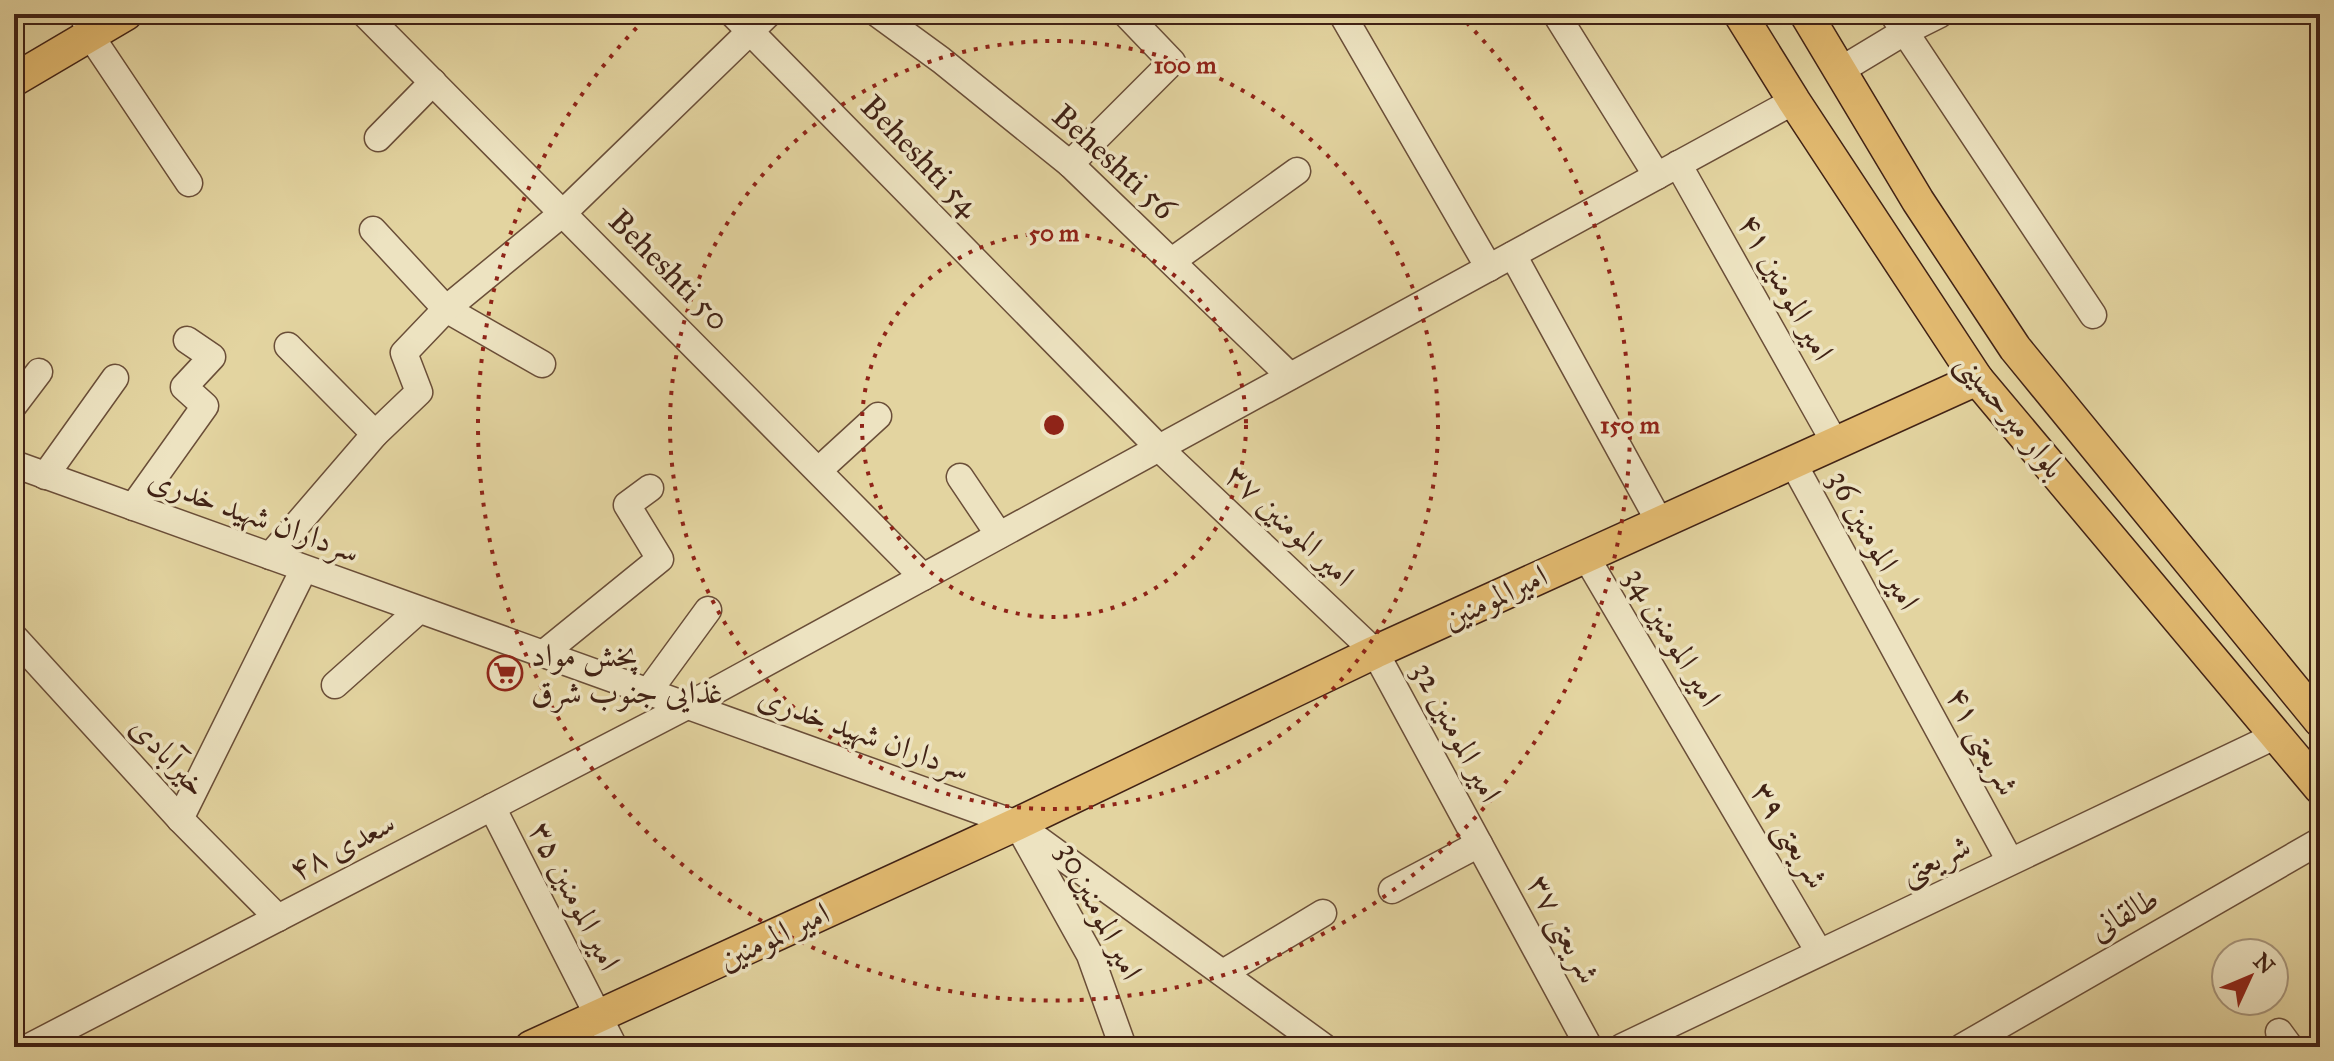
<svg xmlns="http://www.w3.org/2000/svg" width="2334" height="1061" font-family="'IM FELL Great Primer',Amiri,serif">
<style>
.lines{fill:none;stroke-linecap:round;stroke-linejoin:round}
.minor-casing{stroke:#6a4e38;stroke-width:29}
.major-casing{stroke:#412215;stroke-width:35}
.minor{stroke:#ede3c1;stroke-width:26}
.major{stroke:#e2ba70;stroke-width:32}
.ring{fill:none;stroke:#8f2418;stroke-width:4;stroke-dasharray:4 8}
.labels{text-anchor:middle;dominant-baseline:central;stroke-width:7;stroke-linejoin:round;paint-order:stroke}
.street-label{font-size:32px;fill:#412215;stroke:#ede3c1}
.poi-label{font-size:32px;fill:#412215;stroke:#ede3c1;text-anchor:start}
.centre{fill:#8f2418;stroke:#ede3c1;stroke-width:4}
.ring-label{font-size:24px;text-anchor:middle;font-weight:bold;fill:#8f2418;stroke:#ede3c1;stroke-width:7;stroke-linejoin:round;paint-order:stroke}
</style>
<rect width="100%" height="100%" fill="#e3d4a0"/>
<filter id="stains"><feTurbulence type="fractalNoise" baseFrequency=".0025" numOctaves="4"/><feColorMatrix values="0 0 0 0 .2 0 0 0 0 .09 0 0 0 0 .02 0 0 0 .5 -.17"/></filter>
<radialGradient id="worn" r=".72"><stop offset=".6" stop-color="#630" stop-opacity="0"/><stop offset="1" stop-color="#630" stop-opacity=".3"/></radialGradient>
<g class="lines">
<!-- minor casing -->
<g class="minor-casing">
<g id="minor">
<polyline points="83,14 90,35 189,183"/>
<polyline points="365,14 923,577"/>
<polyline points="733,14 1159,448 1375,652 1589,1047"/>
<polyline points="878,14 941,60 1070,164 1290,376"/>
<polyline points="1342,14 1489,268"/>
<polyline points="1556,14 1657,176"/>
<polyline points="1893,14 2093,315"/>
<polyline points="1841,70 1904,32 1940,14"/>
<polyline points="378,138 433,82"/>
<polyline points="1070,164 1172,62 1126,14"/>
<polyline points="1678,164 1835,443"/>
<polyline points="373,230 446,309 542,364"/>
<polyline points="1513,255 1659,521"/>
<polyline points="1172,261 1297,171"/>
<polyline points="288,346 375,434"/>
<polyline points="14,405 39,372"/>
<polyline points="1792,461 2010,861"/>
<polyline points="14,464 1017,824 1324,1047"/>
<polyline points="819,470 878,416"/>
<polyline points="45,476 115,378"/>
<polyline points="960,477 999,535"/>
<polyline points="133,507 205,406 184,387 212,357 187,340"/>
<polyline points="1585,555 1819,952"/>
<polyline points="270,556 375,434 419,392 404,353 446,309 564,212 768,14"/>
<polyline points="14,637 180,819 278,918"/>
<polyline points="543,654 660,559 627,505 650,488"/>
<polyline points="335,685 419,610"/>
<polyline points="648,692 708,610"/>
<polyline points="492,807 614,1047"/>
<polyline points="180,819 304,569"/>
<polyline points="1021,831 1090,955 1123,1047"/>
<polyline points="1392,890 1479,844"/>
<polyline points="1223,973 1323,913"/>
<polyline points="2279,1032 2290,1047"/>
<polyline points="29,1047 687,706 1794,101"/>
<polyline points="1622,1047 2277,735"/>
<polyline points="1962,1047 2320,841"/>
</g>
</g>
<!-- major casing -->
<g class="major-casing">
<g id="major">
<polyline points="1740,14 1794,101 1977,379 2320,788"/>
<polyline points="1806,14 1918,201 2015,348 2320,721"/>
<polyline points="14,80 126,14"/>
<polyline points="531,1047 1017,824 1375,652 1977,379"/>
</g>
</g>
<!-- minor -->
<use href="#minor" class="minor"/>
<!-- major -->
<use href="#major" class="major"/>
</g>
<!-- distance rings -->
<g class="ring">
<circle cx="1054" cy="425" r="192"/>
<circle cx="1054" cy="425" r="384"/>
<path d="M1458 14A576 576 0 1 1 650 14"/>
</g>
<!-- icons -->
<defs>
<g id="supermarket-ring" transform="scale(1.8)"><circle r="9.5" fill="#ede3c1" stroke="#8f2418" stroke-width="1.5"/><path d="M-6-5.5h2.5l.6 2H6L4.5 2H-2.5L-4.4-4H-6ZM-1.5 3.2a1.3 1.3 0 1 0 .1 0ZM3 3.2a1.3 1.3 0 1 0 .1 0Z" fill="#8f2418"/></g>
</defs>
<g fill-rule="evenodd">
<use href="#supermarket-ring" x="505" y="673"/>
</g>
<g class="labels">
<!-- street labels -->
<g class="street-label">
<text transform="translate(920 156) rotate(46)">Beheshti 54</text>
<text transform="translate(1114 162) rotate(42)">Beheshti 56</text>
<text transform="translate(669 270) rotate(45)">Beheshti 50</text>
<text transform="translate(1786 287) rotate(61)">امیر المومنین ۴۱</text>
<text transform="translate(2011 415) rotate(51)">بلوار میرحسینی</text>
<text transform="translate(254 515) rotate(20)">سرداران شهید خدری</text>
<text transform="translate(1290 525) rotate(43)">امیر المومنین ۳۷</text>
<text transform="translate(1874 540) rotate(61)">امیر المومنین 36</text>
<text transform="translate(1495 597) rotate(-25)">امیرالمومنین</text>
<text transform="translate(1673 637) rotate(59)">امیر المومنین 34</text>
<text transform="translate(1457 732) rotate(62)">امیر المومنین 32</text>
<text transform="translate(864 733) rotate(20)">سرداران شهید خدری</text>
<text transform="translate(1983 741) rotate(62)">شریعتی ۴۱</text>
<text transform="translate(169 756) rotate(47)">خیرآبادی</text>
<text transform="translate(1790 835) rotate(59)">شریعتی ۳۹</text>
<text transform="translate(342 846) rotate(-27)">سعدی ۴۸</text>
<text transform="translate(1935 859) rotate(-25)">شریعتی</text>
<text transform="translate(575 896) rotate(63)">امیر المومنین ۳۵</text>
<text transform="translate(1100 911) rotate(63)">امیر المومنین30</text>
<text transform="translate(2124 914) rotate(-30)">طالقانی</text>
<text transform="translate(1564 929) rotate(62)">شریعتی ۳۷</text>
<text transform="translate(774 936) rotate(-25)">امیر المومنین</text>
</g>
<!-- poi labels -->
<g class="poi-label">
<text x="531" y="655">پخش مواد<tspan x="531" dy="37">غذایی جنوب شرق</tspan></text>
</g>
</g>
<circle cx="1054" cy="425" r="12" class="centre"/>
<g class="ring-label">
<text x="1185" y="73">100 m</text>
<text x="1054" y="241">50 m</text>
<text x="1630" y="433">150 m</text>
</g>
<!-- margin -->
<rect width="2334" height="1061" fill="none" stroke="#e3d4a0" stroke-width="48"/>
<rect x="16" y="16" width="2302" height="1029" fill="none" stroke="#412215" stroke-width="4"/>
<rect x="24" y="24" width="2286" height="1013" fill="none" stroke="#412215" stroke-width="2"/>
<!-- north arrow -->
<g transform="translate(2250 977) rotate(46)"><circle r="38" fill="#ede3c1" stroke="#a8967c" stroke-width="2"/>
<path d="M0-6L14 30L0 20L-14 30Z" fill="#8f2418"/>
<text y="-12" font-size="22" font-weight="bold" text-anchor="middle" fill="#412215">N</text>
</g>
<rect width="100%" height="100%" filter="url(#stains)"/>
<rect width="100%" height="100%" fill="url(#worn)"/>
</svg>
